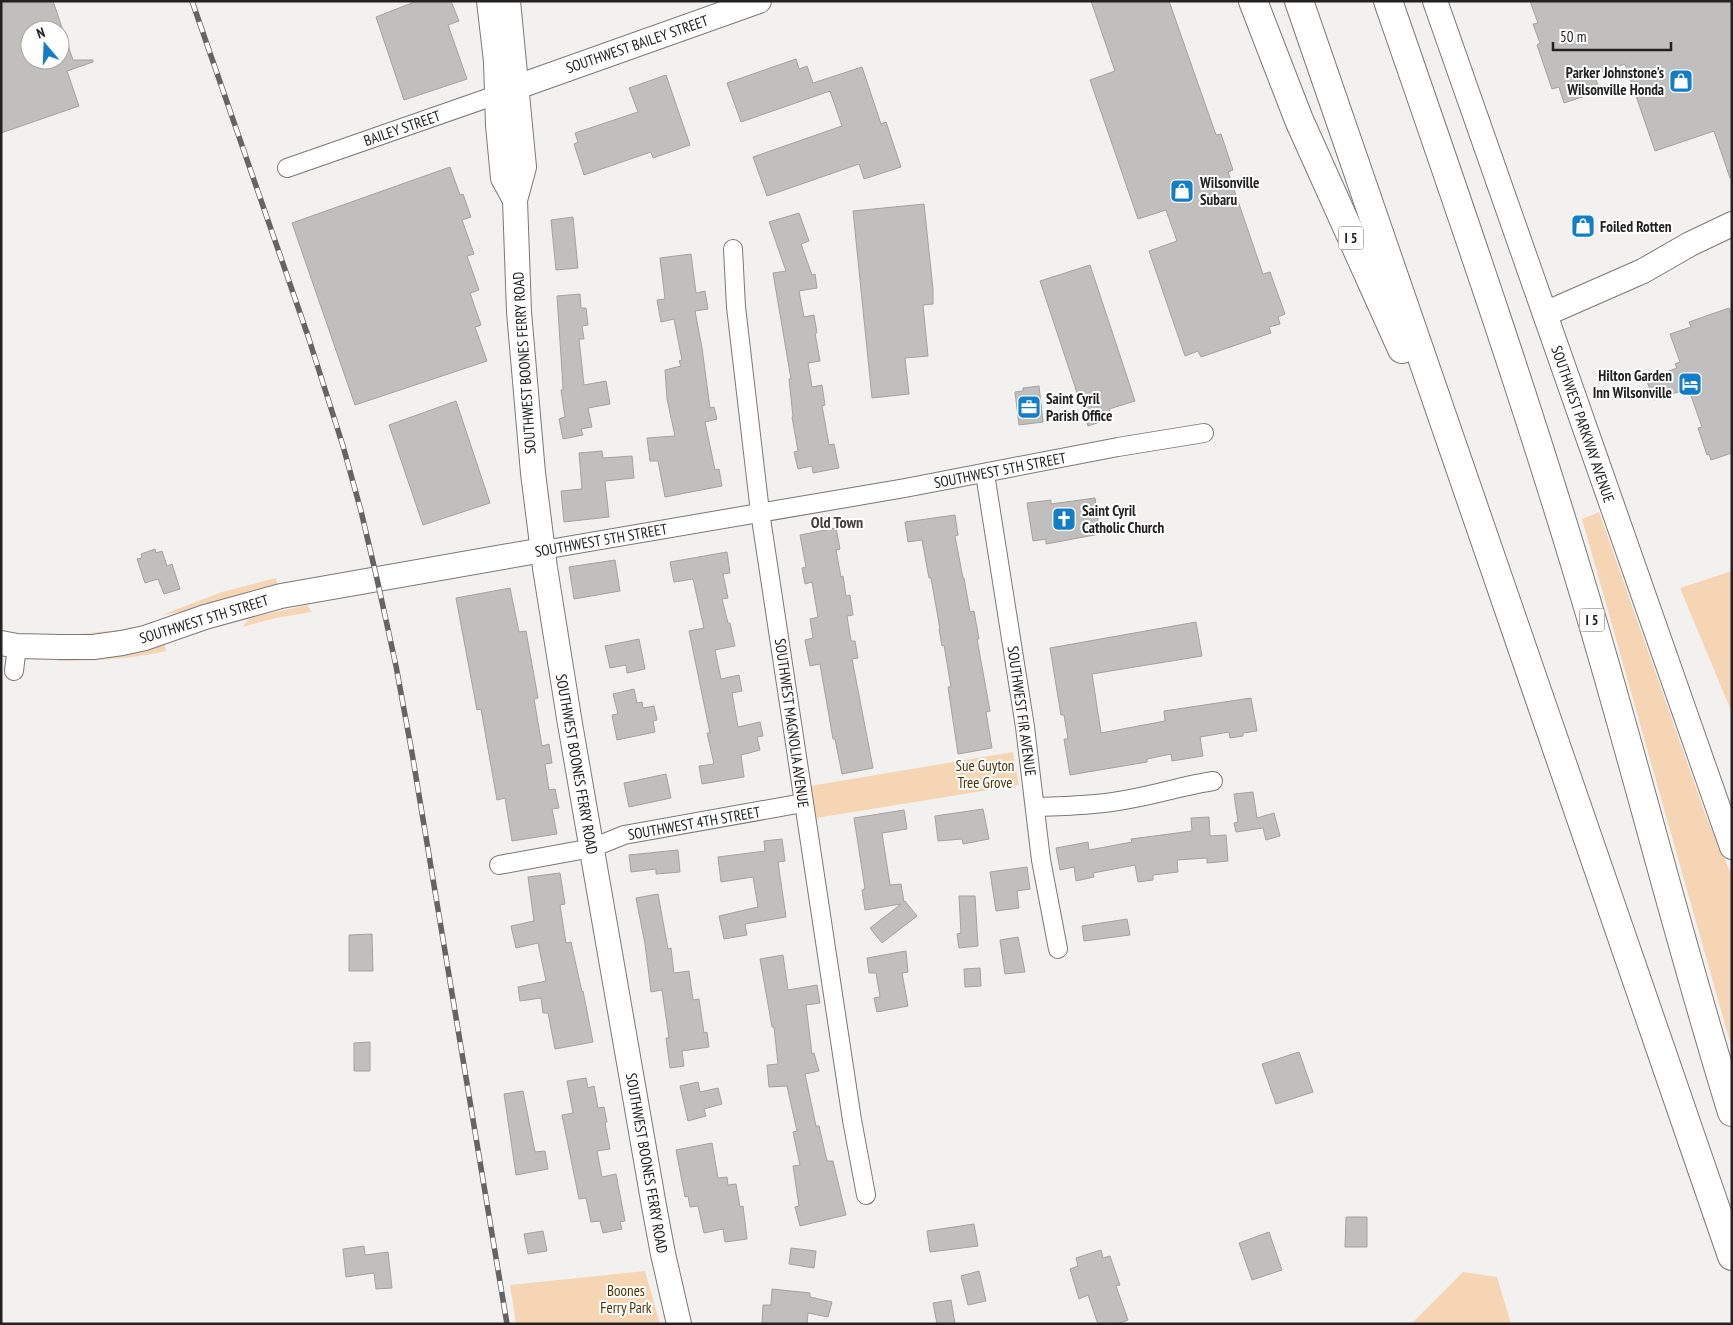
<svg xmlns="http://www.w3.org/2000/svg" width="1733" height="1325" font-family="'PT Sans Narrow',sans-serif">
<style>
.green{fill:#f6d5b5}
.building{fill:#c1bfbd;stroke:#a4a2a0;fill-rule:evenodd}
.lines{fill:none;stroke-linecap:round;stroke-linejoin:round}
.street-casing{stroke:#7b7876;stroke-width:20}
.secondary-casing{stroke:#7b7876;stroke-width:26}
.highway-casing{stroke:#7b7876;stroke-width:30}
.street{stroke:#fff;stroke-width:18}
.secondary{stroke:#fff;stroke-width:24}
.highway{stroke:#fff;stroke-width:28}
.rail-casing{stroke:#656363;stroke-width:5.5}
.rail{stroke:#fff;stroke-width:4;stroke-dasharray:11;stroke-linecap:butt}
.labels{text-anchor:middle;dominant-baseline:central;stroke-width:4;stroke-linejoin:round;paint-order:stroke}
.shield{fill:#fff;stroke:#656464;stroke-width:1}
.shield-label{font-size:14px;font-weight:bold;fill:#232222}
.street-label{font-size:15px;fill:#232222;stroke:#fff}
.poi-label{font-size:15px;font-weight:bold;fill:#232222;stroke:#fff;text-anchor:start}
.park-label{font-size:15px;fill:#523003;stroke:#fff}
.neighbourhood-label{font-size:16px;font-weight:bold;fill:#43413f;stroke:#fff}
</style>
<rect width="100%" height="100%" fill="#f3f1ef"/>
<!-- green -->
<g class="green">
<polygon points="1599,512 1707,819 1732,876 1732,1049 1582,519"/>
<polygon points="1732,571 1732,713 1680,588"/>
<path d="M 276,578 L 277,584 C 238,593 201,610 162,615 L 222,592 Z"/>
<polygon points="307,605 312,612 276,618 242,627 250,618"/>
<polygon points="166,621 139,630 80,637 80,634 119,630"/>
<path d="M 164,642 L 166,651 C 130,659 95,661 58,661 L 58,655 Z"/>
<polygon points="1013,752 1019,785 816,818 810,786"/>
<polygon points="645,1271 660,1324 516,1324 510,1285"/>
<polygon points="1463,1272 1497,1277 1511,1324 1411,1324"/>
</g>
<!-- building -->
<g class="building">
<path d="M 1,1 L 53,1 L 73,60 L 93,60 L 93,62 L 67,71 L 79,106 L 1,133 ZM 30,30 L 60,30 L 60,60 L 30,60 Z"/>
<polygon points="417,1 451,1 459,21 448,25 467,79 404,100 376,17"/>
<polygon points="1091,1 1169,1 1216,135 1221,134 1233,170 1228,172 1263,274 1270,272 1285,314 1278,317 1280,324 1269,327 1271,333 1201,357 1198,351 1185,356 1149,251 1177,241 1166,210 1138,219 1090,80 1115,71"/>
<polygon points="1530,1 1732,1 1732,178 1730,178 1714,131 1655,151 1625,64 1594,74 1600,91 1564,103 1559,87 1552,89 1537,45 1540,43 1533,24 1538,23"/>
<polygon points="796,59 799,69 807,66 813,83 862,67 881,124 886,122 901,167 864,179 859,164 767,196 753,157 842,126 830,91 741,122 727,83"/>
<polygon points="666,75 690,145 653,158 651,152 584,175 574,144 578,142 575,133 638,112 629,88"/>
<polygon points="450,167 460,195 463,194 471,217 462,220 474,254 467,256 479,290 470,293 481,325 475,327 487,361 355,405 292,223"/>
<polygon points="924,204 933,289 933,304 923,305 928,356 905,358 909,394 872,398 853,211"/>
<polygon points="799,213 809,241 801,244 812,275 815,274 817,288 799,291 804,317 814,315 817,333 815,333 820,361 808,363 812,387 822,385 825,405 822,406 829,445 834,444 839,468 813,473 812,466 798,469 794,452 798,451 792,417 793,417 789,379 791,379 773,273 786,271 769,222"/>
<polygon points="573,217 578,268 556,270 551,220"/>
<polygon points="691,254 696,293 705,291 708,309 695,311 702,348 710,408 714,407 717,419 705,422 715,470 719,469 722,486 665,497 658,461 650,461 647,438 675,436 667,399 665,370 681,366 679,361 682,360 674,319 661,322 657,300 665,299 660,258"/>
<polygon points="1090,265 1135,401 1109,409 1112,418 1088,426 1040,281"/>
<polygon points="580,294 581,308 586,308 588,325 582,326 584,339 579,339 584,385 606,381 610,404 588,408 592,427 581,429 583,435 563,439 559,419 565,417 561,390 563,389 563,387 557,296"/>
<polygon points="1729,308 1732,317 1732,453 1711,460 1709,454 1707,455 1698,428 1702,427 1690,393 1685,394 1684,390 1654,400 1646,379 1677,368 1675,364 1680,362 1670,334 1691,327 1689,322"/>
<polygon points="1039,386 1043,422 1019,425 1015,392 1023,391 1023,388"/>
<polygon points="456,401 490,503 423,525 389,425"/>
<polygon points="602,451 603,458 632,456 634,478 605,481 609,517 564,522 561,491 582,489 579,453"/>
<polygon points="1095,498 1100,534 1046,544 1046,539 1033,541 1027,503 1051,500 1051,504"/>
<polygon points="955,515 958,535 955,536 963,578 964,578 970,612 974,611 979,639 977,639 990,711 986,712 992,748 958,754 948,687 951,687 944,645 942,646 939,629 940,629 931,578 929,578 922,540 908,542 905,522"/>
<polygon points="836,528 840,549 836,550 841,577 843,576 846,596 850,595 853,615 847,616 851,641 855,641 858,658 852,659 873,768 842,774 835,739 833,739 820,664 810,666 805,640 813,638 810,619 818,617 812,582 805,584 802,568 806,567 800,535"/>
<polygon points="155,549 156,553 162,551 167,566 172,564 180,589 164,594 158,579 145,583 137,559 142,558 141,554"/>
<polygon points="727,552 730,573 723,574 728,598 722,599 728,623 730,623 735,646 715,650 721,679 739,675 742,691 732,693 738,727 760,722 763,736 757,737 760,750 741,755 744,777 702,784 699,766 714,764 707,733 710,733 689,631 704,628 693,579 674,582 670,562"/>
<polygon points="615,560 620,591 574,599 569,567"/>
<polygon points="510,588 519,632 526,631 538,698 534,699 542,746 549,744 552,763 545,764 549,790 555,789 559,808 552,809 557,834 512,841 505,798 497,800 481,709 477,710 456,598"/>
<polygon points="1196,622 1202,656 1092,674 1101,733 1165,721 1164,711 1251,698 1257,731 1243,733 1243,736 1230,738 1229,732 1200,737 1203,756 1172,761 1171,754 1147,759 1147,762 1070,775 1064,739 1068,739 1064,715 1061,715 1050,648"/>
<polygon points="639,639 645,669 627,673 626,665 610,668 605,646"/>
<polygon points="634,689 637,703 642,702 643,708 654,706 657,720 653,721 655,732 617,740 612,715 618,714 613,694"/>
<polygon points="666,774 671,798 629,807 624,783"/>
<polygon points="1253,792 1257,818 1274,813 1280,836 1266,840 1263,828 1236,832 1234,823 1238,822 1234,794"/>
<polygon points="983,809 989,839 963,844 962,839 938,841 935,816"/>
<polygon points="904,810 907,829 882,833 890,885 901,884 904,902 905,901 917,916 882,943 870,928 901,904 865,910 862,890 865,889 854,818"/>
<polygon points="1209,817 1210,836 1226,835 1228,861 1207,863 1207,858 1177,860 1178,872 1153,875 1153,880 1138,882 1135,865 1093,873 1094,877 1076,881 1074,867 1060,870 1056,848 1088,842 1089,850 1132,842 1131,839 1192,831 1191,818"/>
<polygon points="782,839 785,861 778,862 786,917 745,924 747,935 724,939 719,916 758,907 753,877 721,882 718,857 765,851 764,841"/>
<polygon points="678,850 680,872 656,874 656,869 631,872 629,855"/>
<polygon points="1027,867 1030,889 1017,891 1019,908 996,911 990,872"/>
<polygon points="560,873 565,904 560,905 566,943 571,942 582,992 583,991 593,1042 555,1049 548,1013 543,1013 541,998 520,1001 518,987 546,981 538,943 516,948 511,926 534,921 528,877"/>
<polygon points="658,894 668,949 671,948 674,973 689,971 693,1000 699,999 704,1033 707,1032 709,1047 682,1051 684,1066 670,1068 666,1038 669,1038 662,990 651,992 645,944 636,898"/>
<polygon points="959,896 975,896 978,946 959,948 957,934 961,933"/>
<polygon points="1127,919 1130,935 1084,941 1082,926"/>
<polygon points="372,934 373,971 349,971 349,935"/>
<polygon points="1018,937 1025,972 1005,974 1000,940"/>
<polygon points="906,951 908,972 902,973 908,1006 877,1012 874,998 880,997 876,973 869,973 867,958"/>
<polygon points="783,955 788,990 817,985 820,1003 806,1005 812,1054 814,1053 819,1071 805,1074 816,1126 819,1126 827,1161 833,1161 846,1215 800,1226 795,1207 799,1206 793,1166 800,1165 793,1132 797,1131 787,1086 769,1087 767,1065 778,1064 774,1027 772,1027 760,959"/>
<polygon points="980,968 981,986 965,987 964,969"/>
<polygon points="370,1042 370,1071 354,1071 354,1043"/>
<polygon points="1299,1052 1313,1092 1276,1104 1262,1064"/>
<polygon points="586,1078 588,1088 594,1086 598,1108 604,1107 607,1122 605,1123 610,1149 597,1151 602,1177 616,1174 625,1221 620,1222 622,1229 603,1233 600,1221 591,1222 586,1198 579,1199 562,1115 573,1113 567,1081"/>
<polygon points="698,1082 700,1092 718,1088 722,1104 704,1109 706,1116 688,1121 680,1086"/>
<polygon points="523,1091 535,1152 545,1151 548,1169 516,1175 504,1094"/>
<polygon points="712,1143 718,1178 727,1177 728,1185 736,1184 740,1207 743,1206 747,1239 725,1242 723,1229 704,1233 698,1206 690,1207 688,1196 685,1197 676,1150"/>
<polygon points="1346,1217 1367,1217 1367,1247 1345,1247"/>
<polygon points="974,1224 978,1246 930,1252 927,1231"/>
<polygon points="543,1231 547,1251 528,1254 524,1234"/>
<polygon points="1269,1232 1282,1270 1252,1280 1239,1243"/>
<polygon points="364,1246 365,1255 388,1252 392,1288 376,1289 374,1273 346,1277 343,1249"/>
<polygon points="791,1248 816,1251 814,1268 789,1264"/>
<polygon points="1101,1250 1103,1258 1110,1256 1120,1285 1116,1286 1128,1320 1118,1324 1098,1324 1088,1295 1079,1299 1070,1269 1078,1266 1076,1258"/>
<polygon points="979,1271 986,1301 968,1305 961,1276"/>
<polygon points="772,1289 810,1293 810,1297 832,1302 828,1317 808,1313 807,1324 762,1324 763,1305 771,1305"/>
<polygon points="951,1300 955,1324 937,1324 933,1303"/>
</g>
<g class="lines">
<!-- street casing -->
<g class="street-casing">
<g id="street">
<polyline points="287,168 508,91"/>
<polyline points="733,249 736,307 760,512 852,1120 866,1195"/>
<polyline points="985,474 1025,727 1041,860 1058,949"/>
<polyline points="543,550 905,488 1118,447 1204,433"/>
<polyline points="14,671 17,646"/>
<path d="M 1036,807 C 1069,806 1102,805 1135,798 C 1161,793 1187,785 1213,781"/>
<polyline points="499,865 592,848 624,835 803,803"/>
</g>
</g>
<!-- secondary casing -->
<g class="secondary-casing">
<g id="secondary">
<polyline points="489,1 496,61 498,125 503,178 515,200"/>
<polyline points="508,1 524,167 515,200 519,312 533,473 545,568 570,724 654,1206 663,1254 679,1324"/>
<polyline points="1435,1 1732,847"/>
<polyline points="517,87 759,1"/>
<polyline points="1545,314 1643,271 1690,244 1732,224"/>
<polyline points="1,643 17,646 60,647 93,647 122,643 145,638 205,617 281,596 543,550"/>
</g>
</g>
<!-- highway casing -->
<g class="highway-casing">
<g id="highway">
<polyline points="1253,1 1299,120 1402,349"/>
<polyline points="1299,1 1732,1256"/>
<path d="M 1388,1 C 1459,206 1530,410 1591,617 C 1640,782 1681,948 1732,1112"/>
</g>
</g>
<!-- street -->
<use href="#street" class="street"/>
<!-- secondary -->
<use href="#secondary" class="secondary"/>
<!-- highway -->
<use href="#highway" class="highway"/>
<!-- rail casing -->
<g class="rail-casing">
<polyline id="rail" points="192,1 308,336 343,446 361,511 377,579 396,666 412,753 507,1324"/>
</g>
<!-- rail -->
<use href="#rail" class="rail"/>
</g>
<!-- icons -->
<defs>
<g id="shop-square" transform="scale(1.25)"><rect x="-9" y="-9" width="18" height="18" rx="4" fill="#147dc7" stroke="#fff"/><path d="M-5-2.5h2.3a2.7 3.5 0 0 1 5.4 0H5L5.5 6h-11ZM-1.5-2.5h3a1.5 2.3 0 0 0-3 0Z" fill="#fff"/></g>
<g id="hotel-square" transform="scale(1.25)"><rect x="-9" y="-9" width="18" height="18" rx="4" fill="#147dc7" stroke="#fff"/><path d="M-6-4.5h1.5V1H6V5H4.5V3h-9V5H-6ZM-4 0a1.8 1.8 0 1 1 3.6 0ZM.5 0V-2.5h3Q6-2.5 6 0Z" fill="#fff"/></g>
<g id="office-square" transform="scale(1.25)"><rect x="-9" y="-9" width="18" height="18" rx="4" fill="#147dc7" stroke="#fff"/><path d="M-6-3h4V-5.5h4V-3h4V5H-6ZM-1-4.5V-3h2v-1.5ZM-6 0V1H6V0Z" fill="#fff"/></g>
<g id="church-square" transform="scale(1.25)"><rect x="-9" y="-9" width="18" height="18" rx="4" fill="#147dc7" stroke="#fff"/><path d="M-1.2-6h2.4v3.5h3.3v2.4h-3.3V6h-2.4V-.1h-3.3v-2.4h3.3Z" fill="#fff"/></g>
</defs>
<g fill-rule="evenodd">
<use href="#shop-square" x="1681" y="81"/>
<use href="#shop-square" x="1182" y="191"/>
<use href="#shop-square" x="1583" y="226"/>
<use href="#hotel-square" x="1690" y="384"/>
<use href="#office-square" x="1029" y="407"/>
<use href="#church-square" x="1064" y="519"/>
</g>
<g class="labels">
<!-- shield labels -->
<g class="shield">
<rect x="1338.5" y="226.5" width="25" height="23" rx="4"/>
<rect x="1579.5" y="608.5" width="25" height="23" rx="4"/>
</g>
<g class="shield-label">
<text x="1351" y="238">I 5</text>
<text x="1592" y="620">I 5</text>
</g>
<!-- street labels -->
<g class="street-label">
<text transform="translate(637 44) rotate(-19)">SOUTHWEST BAILEY STREET</text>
<text transform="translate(402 128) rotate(-19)">BAILEY STREET</text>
<text transform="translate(524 363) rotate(-94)">SOUTHWEST BOONES FERRY ROAD</text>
<text transform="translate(1583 424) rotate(71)">SOUTHWEST PARKWAY AVENUE</text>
<text transform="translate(1000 470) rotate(-11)">SOUTHWEST 5TH STREET</text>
<text transform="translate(601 540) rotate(-10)">SOUTHWEST 5TH STREET</text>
<text transform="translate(204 619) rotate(-17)">SOUTHWEST 5TH STREET</text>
<text transform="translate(1022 711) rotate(82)">SOUTHWEST FIR AVENUE</text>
<text transform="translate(792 723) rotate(82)">SOUTHWEST MAGNOLIA AVENUE</text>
<text transform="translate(577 764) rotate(80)">SOUTHWEST BOONES FERRY ROAD</text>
<text transform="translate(694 823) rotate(-10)">SOUTHWEST 4TH STREET</text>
<text transform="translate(647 1163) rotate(80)">SOUTHWEST BOONES FERRY ROAD</text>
</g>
<!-- poi labels -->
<g class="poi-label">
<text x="1664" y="72" text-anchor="end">Parker Johnstone's<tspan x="1664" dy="17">Wilsonville Honda</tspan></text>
<text x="1200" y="182">Wilsonville<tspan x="1200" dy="17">Subaru</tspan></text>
<text x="1600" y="226">Foiled Rotten</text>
<text x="1672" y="375" text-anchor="end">Hilton Garden<tspan x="1672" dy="17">Inn Wilsonville</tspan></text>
<text x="1046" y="398">Saint Cyril<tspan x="1046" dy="17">Parish Office</tspan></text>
<text x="1082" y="510">Saint Cyril<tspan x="1082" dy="17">Catholic Church</tspan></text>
</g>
<!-- park labels -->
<g class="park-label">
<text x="985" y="765">Sue Guyton<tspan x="985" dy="17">Tree Grove</tspan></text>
<text x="626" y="1290">Boones<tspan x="626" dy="17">Ferry Park</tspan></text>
</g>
<!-- neighbourhood labels -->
<g class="neighbourhood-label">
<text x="837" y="522">Old Town</text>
</g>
</g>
<!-- border -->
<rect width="1733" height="1325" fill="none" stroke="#232222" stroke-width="5"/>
<!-- north arrow -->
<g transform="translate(45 45) rotate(341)"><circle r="24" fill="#ffffff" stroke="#a7a7a7"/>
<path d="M0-4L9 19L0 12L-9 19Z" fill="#147dc7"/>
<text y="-8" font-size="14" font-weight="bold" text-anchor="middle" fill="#232222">N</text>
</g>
<!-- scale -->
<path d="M1553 42v8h118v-8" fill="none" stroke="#232222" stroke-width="2.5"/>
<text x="1560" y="42" font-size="15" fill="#232222" stroke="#ffffff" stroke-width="4" paint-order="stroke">50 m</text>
</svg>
